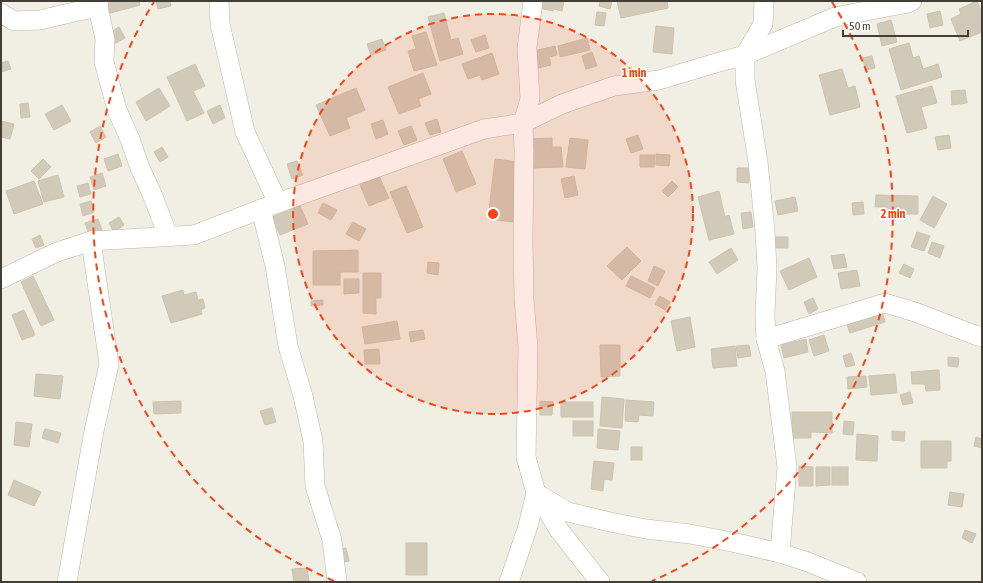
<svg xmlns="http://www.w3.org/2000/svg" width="983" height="583" font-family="'Asap Condensed',sans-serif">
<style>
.building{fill:#d2cab9;stroke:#cdc2ac}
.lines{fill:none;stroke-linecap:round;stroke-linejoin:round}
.minor-casing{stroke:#bcb6a6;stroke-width:20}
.minor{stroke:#fff;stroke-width:19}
.ring{fill:none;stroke:#f54417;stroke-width:2;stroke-dasharray:7 5}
.centre{fill:#f54417;stroke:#fff;stroke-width:2}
.ring-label{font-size:12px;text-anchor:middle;font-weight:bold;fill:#f54417;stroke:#fff;stroke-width:3;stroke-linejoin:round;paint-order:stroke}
</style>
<rect width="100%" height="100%" fill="#f1eee3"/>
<!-- building -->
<g class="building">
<polygon points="107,1 139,1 140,5 110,13"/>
<polygon points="156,1 170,1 171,6 158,9"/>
<polygon points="541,1 564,1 562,11 554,9 553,11 539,8"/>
<polygon points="600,1 612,1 610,9 599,6"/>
<polygon points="617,1 667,1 668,8 621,18"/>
<polygon points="977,1 982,13 982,32 960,41 951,19 961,14 959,9"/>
<polygon points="940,11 943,25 930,28 927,14"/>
<polygon points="597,12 606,13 604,26 595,25"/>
<polygon points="444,13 451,40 458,38 463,54 440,61 428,17"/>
<polygon points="891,20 897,42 882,46 877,24"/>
<polygon points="656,26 674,28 672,54 653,52"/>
<polygon points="119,27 125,38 114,44 108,34"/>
<polygon points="426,32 437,65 414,71 408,51 416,49 412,36"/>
<polygon points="485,35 489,48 476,52 471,40"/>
<polygon points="587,38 590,50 560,57 558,46"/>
<polygon points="382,39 386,50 371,55 367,44"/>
<polygon points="909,43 913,58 919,56 923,69 938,64 942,77 901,90 889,49"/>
<polygon points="555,46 557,55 549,57 551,65 538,68 534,51"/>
<polygon points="592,52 597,66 586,69 582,56"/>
<polygon points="492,53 499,74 482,80 480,75 468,79 462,64"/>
<polygon points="872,56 875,68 866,70 862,58"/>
<polygon points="8,61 11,69 1,72 1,63"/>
<polygon points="195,64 205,86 193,91 204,113 187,121 167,77"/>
<polygon points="842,69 848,88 855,86 860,107 830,115 819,75"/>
<polygon points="423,73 431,94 418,99 421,106 399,114 388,87"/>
<polygon points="932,86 937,103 921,107 927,128 907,133 896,96"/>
<polygon points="159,88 170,106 146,121 136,102"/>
<polygon points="356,88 365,110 346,118 350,128 330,136 316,105"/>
<polygon points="965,90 967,103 952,105 951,91"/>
<polygon points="28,103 30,117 21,118 20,104"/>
<polygon points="62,105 71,121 54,130 45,114"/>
<polygon points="220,105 225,118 213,124 207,111"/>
<polygon points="437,119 441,132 430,135 425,123"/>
<polygon points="383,120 388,134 376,139 371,124"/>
<polygon points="1,121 14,124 10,139 1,137"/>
<polygon points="100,126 106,137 96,143 90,132"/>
<polygon points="411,126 417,140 404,145 398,131"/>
<polygon points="638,135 643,149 631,153 626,139"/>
<polygon points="949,135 951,148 938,150 935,137"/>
<polygon points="552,138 552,147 561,147 563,167 531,168 529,139"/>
<polygon points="570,138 588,140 585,169 566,167"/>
<polygon points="162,147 168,157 160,162 154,152"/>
<polygon points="462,151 476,184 456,192 443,159"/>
<polygon points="118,154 122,166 108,171 104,159"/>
<polygon points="656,154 670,155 669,166 656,165"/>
<polygon points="640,155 655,155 654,167 640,167"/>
<polygon points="43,159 51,167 39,179 31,171"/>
<polygon points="495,159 519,162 513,222 488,219"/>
<polygon points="297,161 303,175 292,179 287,164"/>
<polygon points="737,168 749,168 749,183 737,182"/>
<polygon points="102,173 106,186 94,190 90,177"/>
<polygon points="58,175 64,197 44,202 38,181"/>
<polygon points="379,176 389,198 369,206 360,185"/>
<polygon points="574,176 578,195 565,198 561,179"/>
<polygon points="34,181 43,204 14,214 6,191"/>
<polygon points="672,181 678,187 668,197 662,191"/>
<polygon points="88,183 91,194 80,197 77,186"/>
<polygon points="406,186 423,227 407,233 390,192"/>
<polygon points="719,191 725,217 729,215 734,234 709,240 698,197"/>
<polygon points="876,195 918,196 918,214 888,214 888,207 875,207"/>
<polygon points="933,196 947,204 934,228 920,220"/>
<polygon points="795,197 798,211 778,215 775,201"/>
<polygon points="91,201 94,212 83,216 80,204"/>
<polygon points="863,202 864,214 853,215 852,203"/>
<polygon points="323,203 337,210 331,220 318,213"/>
<polygon points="300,206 308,224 280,235 272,217"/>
<polygon points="751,212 753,227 743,229 741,213"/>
<polygon points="119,217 124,225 114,232 109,223"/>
<polygon points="98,219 103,233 90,237 85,223"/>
<polygon points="353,222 366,229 359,241 346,234"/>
<polygon points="917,232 930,236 924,251 911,247"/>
<polygon points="40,235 44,245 36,248 32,239"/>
<polygon points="773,237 788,237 788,248 774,248"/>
<polygon points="932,242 944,246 940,258 928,253"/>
<polygon points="627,247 641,261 622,280 607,266"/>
<polygon points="731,248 738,260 717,274 709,262"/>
<polygon points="358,250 358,272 340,272 340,285 313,285 313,251"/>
<polygon points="844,254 847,267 834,269 831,256"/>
<polygon points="809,258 817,277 789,290 780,271"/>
<polygon points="428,262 439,263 438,275 427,273"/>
<polygon points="904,264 914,269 910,278 899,273"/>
<polygon points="654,266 665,271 658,286 648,281"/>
<polygon points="857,270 860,286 841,289 838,273"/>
<polygon points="363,273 381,273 381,298 376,298 376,314 363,313"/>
<polygon points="33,276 54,320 41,326 21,282"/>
<polygon points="631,276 655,288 650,298 626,286"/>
<polygon points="344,279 359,279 359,293 344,294"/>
<polygon points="183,290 184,295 196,292 198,300 203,299 205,308 201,310 202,314 171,323 162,296"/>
<polygon points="660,296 670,302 665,310 655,304"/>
<polygon points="813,298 818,309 809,314 804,302"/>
<polygon points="323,300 323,305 311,306 311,301"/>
<polygon points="24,310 35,335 22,340 12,315"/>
<polygon points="882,311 885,322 850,333 846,322"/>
<polygon points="690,317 695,347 677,351 671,321"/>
<polygon points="397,321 400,339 365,344 362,327"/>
<polygon points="423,330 425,339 411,342 409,332"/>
<polygon points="824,335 829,351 814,356 809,340"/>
<polygon points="806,339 808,352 784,358 781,345"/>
<polygon points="600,345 620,345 620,376 601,377"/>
<polygon points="749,345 751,356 738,358 736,346"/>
<polygon points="735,346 737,366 713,368 711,349"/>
<polygon points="379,349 380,364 365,364 364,350"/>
<polygon points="851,353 855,365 846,367 843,356"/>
<polygon points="948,357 959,358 958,367 948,366"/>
<polygon points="939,370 940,390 926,391 925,384 912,384 911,372"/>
<polygon points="36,374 63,376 60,399 34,396"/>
<polygon points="895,374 897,393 871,395 869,376"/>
<polygon points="866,376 867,387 848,389 847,377"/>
<polygon points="910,392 913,403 903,405 900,395"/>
<polygon points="602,397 624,399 622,428 600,426"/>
<polygon points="626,400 654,402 653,416 639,415 638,422 625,421"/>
<polygon points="181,401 181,413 154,414 153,402"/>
<polygon points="540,401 553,402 552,415 540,415"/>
<rect x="561" y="402" width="32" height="15"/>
<polygon points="272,408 276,422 265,425 260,411"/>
<polygon points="792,412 832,412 832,433 811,432 811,438 792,438"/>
<rect x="573" y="421" width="20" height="15"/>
<polygon points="844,421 854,422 853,435 843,434"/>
<polygon points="16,422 32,424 29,447 14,445"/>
<polygon points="45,429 61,433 58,443 42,438"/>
<polygon points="598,429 620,431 618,450 597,448"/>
<polygon points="892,431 905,432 904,441 892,440"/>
<polygon points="857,434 878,436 877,461 856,460"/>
<polygon points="976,437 982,439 982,448 974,446"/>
<polygon points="921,441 951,441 951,461 947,461 947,468 921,468"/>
<rect x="631" y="447" width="11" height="13"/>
<polygon points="594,461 614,463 612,480 604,479 603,491 591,489"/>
<polygon points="799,466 813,467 813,486 799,486"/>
<polygon points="816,467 830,467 830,485 816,486"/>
<rect x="832" y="467" width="16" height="18"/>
<polygon points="14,480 41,492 34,506 8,495"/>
<polygon points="950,492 964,494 962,507 948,505"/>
<polygon points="965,530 976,534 972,543 962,538"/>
<rect x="406" y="543" width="21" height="32"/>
<polygon points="346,548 349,561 339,563 337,550"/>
<polygon points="307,568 309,581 294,582 292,569"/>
</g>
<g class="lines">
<!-- minor casing -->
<g class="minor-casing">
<g id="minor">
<polyline points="99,1 98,7 105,39 104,62 117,110 130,139 140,168 152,194 168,236"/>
<polyline points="219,1 220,24 245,132 278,203"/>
<polyline points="764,1 763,24 745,55 745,80 758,162 765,231 767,268 765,314 766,339 775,371 787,467 780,553"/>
<polyline points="1,13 14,21 40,20 65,14 98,7"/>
<polyline points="261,209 275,266 288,346 303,396 313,441 315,486 332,540 337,582"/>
<polyline points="1,279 57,252 91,241 194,235 261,209 484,129 523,123 562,104 614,86 659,80 716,63 745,55 835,17 908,3 912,1"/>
<polyline points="766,339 885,303 915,312 975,335 982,337"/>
<polyline points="536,493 568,512 610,522 646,529 690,534 732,542 780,553 808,562 857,582"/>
<polyline points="538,495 559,530 600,582"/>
<polyline points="67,582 94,431 109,364 91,241"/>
<polyline points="509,582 528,526 536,493 526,457 528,347 524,299 523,242 524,152 523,123 530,99 527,48 533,1"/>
</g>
</g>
<!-- minor -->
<use href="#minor" class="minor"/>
</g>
<!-- distance rings -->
<circle cx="493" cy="214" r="200" fill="#f54417" fill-opacity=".12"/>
<g class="ring">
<circle cx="493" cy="214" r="200"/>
<path d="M334 581A400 400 0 0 1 154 2M832 2A400 400 0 0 1 652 581"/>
</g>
<circle cx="493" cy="214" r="6" class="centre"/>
<g class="ring-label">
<text x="634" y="77">1 min</text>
<text x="893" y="218">2 min</text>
</g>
<!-- border -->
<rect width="983" height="583" fill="none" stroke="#433e34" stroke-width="4"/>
<!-- scale -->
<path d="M843 30v6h125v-6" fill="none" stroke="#433e34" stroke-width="2"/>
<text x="849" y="30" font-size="12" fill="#433e34" stroke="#ffffff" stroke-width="3" paint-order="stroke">50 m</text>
</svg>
